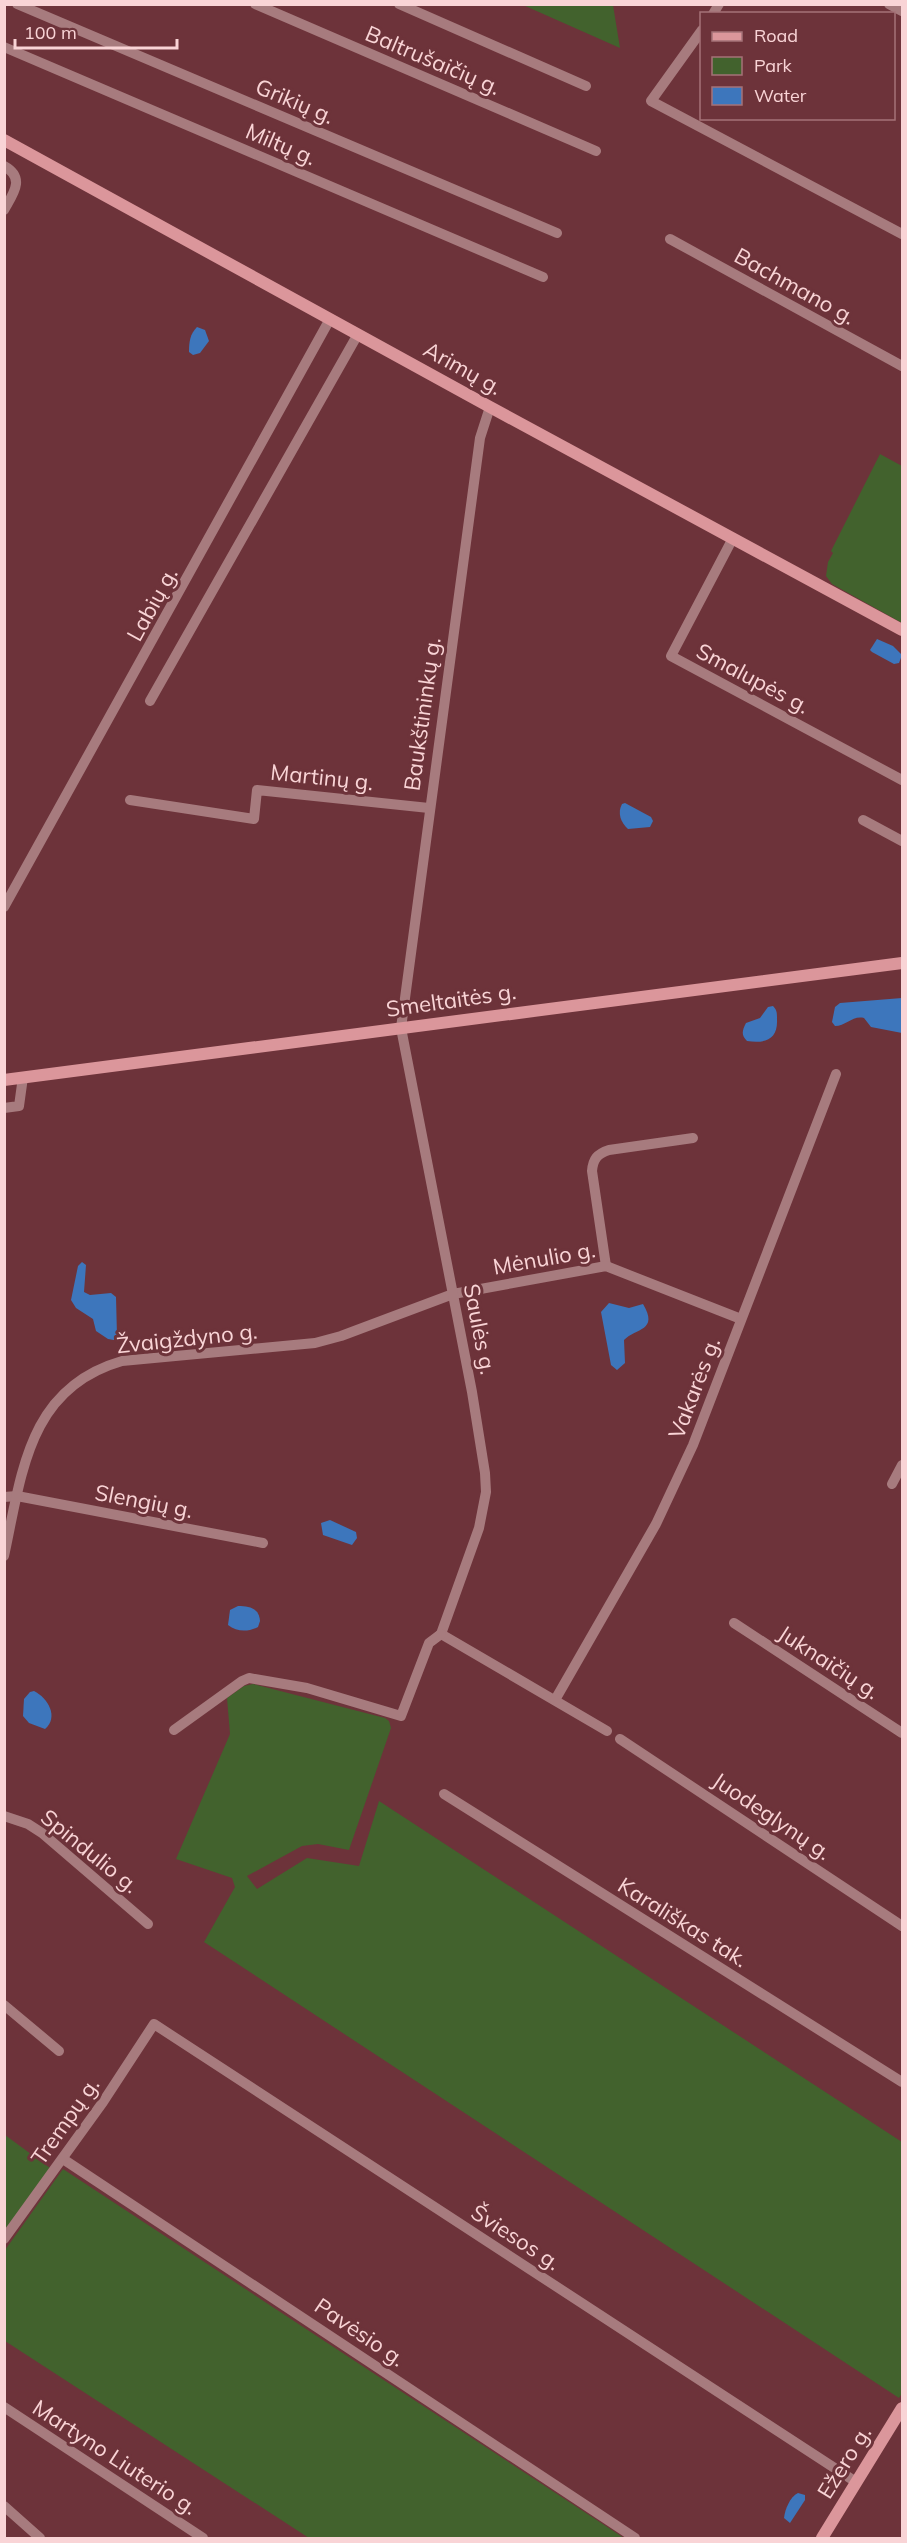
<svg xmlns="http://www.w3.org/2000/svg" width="907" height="2543" font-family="Mulish,sans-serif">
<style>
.green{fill:#42622d}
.water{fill:#3d76bc}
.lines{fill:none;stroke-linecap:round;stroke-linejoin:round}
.minor{stroke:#a77b7e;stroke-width:10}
.secondary{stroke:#db969b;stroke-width:12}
.labels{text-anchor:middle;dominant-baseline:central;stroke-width:6;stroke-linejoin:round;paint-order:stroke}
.street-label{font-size:22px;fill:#f9d4d6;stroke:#6d333a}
</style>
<rect width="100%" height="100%" fill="#6d333a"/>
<!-- green -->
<g class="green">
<polygon points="523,5 613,5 620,48"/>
<polygon points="880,454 902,466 902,623 832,584 826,576 828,562 833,553 831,551"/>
<polygon points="253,1684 385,1718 389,1721 391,1728 349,1850 318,1844 302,1846 247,1876 257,1889 307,1858 359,1866 379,1801 902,2142 902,2393 899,2398 204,1942 235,1887 232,1878 176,1859 230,1734 227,1698 244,1686"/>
<polygon points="5,2135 50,2168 5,2230"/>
<polygon points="63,2169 624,2538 309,2538 5,2341 5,2250"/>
</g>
<!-- water -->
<g class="water">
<path d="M 197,327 L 205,330 L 209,341 L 200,353 L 193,355 L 189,352 C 189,342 190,334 197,327 Z"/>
<polygon points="877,639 893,646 902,655 899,663 894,664 872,652 870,650"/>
<path d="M 625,803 L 651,817 L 653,821 L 650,827 L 628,829 C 621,823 617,813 622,804 Z"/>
<path d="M 902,998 L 902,1033 L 871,1027 L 864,1018 C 853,1015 846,1026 835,1026 L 832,1022 L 835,1007 L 840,1003 Z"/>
<path d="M 773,1006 C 777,1010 777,1013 777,1019 C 778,1039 766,1044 747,1041 C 741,1035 742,1031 746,1023 L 760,1018 L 768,1007 Z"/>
<polygon points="82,1262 86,1265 84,1292 90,1295 111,1293 116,1297 117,1336 114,1340 108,1339 96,1331 93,1319 76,1308 71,1300 78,1266"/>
<path d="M 609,1303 L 629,1308 L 643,1304 C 659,1331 636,1328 624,1340 L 625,1363 L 617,1370 L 611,1365 L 601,1312 Z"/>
<polygon points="330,1520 356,1532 357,1538 352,1545 323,1535 321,1523"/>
<path d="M 238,1606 C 249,1606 259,1608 260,1621 L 258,1627 C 248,1632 237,1632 228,1625 L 230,1610 Z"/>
<path d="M 34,1691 C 48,1698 59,1717 45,1729 L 29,1723 L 23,1716 L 24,1699 L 30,1692 Z"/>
<path d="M 798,2493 L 805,2495 L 805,2500 L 790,2523 L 784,2518 C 785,2509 790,2497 798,2493 Z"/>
</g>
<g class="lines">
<!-- minor -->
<g class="minor">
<polyline points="17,4 557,233"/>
<polyline points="255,4 596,151"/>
<polyline points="399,4 586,86"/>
<polyline points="889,4 902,11"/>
<polyline points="713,14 719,4"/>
<polyline points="702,30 651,101 902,234"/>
<polyline points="4,47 543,277"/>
<path d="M 4,166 C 26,178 13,194 4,210"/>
<polyline points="670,239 902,366"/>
<polyline points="733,538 671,656 902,780"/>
<polyline points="150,701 358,334"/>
<polyline points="130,800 254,819 257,790 429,808"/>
<polyline points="863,820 902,841"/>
<polyline points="4,907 330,319"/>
<polyline points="4,1108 19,1106 23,1077"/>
<path d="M 606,1266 L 592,1171 C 593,1159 597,1154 609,1150 L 693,1138"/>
<polyline points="892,1484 902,1465"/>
<polyline points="4,1497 17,1496 263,1543"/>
<path d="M 4,1556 C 22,1473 28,1388 122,1361 L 315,1343 L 341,1336 L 453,1294 L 606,1266 L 741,1319"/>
<polyline points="734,1623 902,1733"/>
<polyline points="441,1634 479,1528 486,1492 485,1473 472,1392 401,1028 480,438 490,407"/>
<polyline points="441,1634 607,1731"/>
<polyline points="555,1700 656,1524 693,1445 836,1074"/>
<polyline points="174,1730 242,1681 249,1678 307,1688 401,1716 429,1643 441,1634"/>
<polyline points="620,1739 902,1926"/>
<polyline points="444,1794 902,2082"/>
<polyline points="4,1816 28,1824 42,1833 148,1924"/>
<polyline points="4,2005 59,2051"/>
<polyline points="63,2159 635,2538"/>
<polyline points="4,2239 103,2102 154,2024 856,2482"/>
<polyline points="4,2407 203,2538"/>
<polyline points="4,2506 40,2538"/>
</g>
<!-- secondary -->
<g class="secondary">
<polyline points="4,140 490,407 902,630"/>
<polyline points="4,1080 902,963"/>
<polyline points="822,2538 902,2408"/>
</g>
</g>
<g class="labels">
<!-- street labels -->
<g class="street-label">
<text transform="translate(433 60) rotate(23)">Baltrušaičių g.</text>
<text transform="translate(295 101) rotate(23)">Grikių g.</text>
<text transform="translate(281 144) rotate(23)">Miltų g.</text>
<text transform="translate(795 286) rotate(29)">Bachmano g.</text>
<text transform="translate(463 368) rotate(29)">Arimų g.</text>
<text transform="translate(152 604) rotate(-61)">Labių g.</text>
<text transform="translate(753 678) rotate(28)">Smalupės g.</text>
<text transform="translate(422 714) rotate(-82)">Baukštininkų g.</text>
<text transform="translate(322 777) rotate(6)">Martinų g.</text>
<text transform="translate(451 1000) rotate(-8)">Smeltaitės g.</text>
<text transform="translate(544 1258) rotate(-10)">Mėnulio g.</text>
<text transform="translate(480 1329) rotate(79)">Saulės g.</text>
<text transform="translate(187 1338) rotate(-6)">Žvaigždyno g.</text>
<text transform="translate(694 1388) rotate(-69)">Vakarės g.</text>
<text transform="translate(144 1501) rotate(11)">Slengių g.</text>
<text transform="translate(829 1662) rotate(33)">Juknaičių g.</text>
<text transform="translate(772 1816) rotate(34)">Juodeglynų g.</text>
<text transform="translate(90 1851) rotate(39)">Spindulio g.</text>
<text transform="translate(683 1922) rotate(32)">Karališkas tak.</text>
<text transform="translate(65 2121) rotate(-55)">Trempų g.</text>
<text transform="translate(516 2237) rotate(33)">Šviesos g.</text>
<text transform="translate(360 2332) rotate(34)">Pavėsio g.</text>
<text transform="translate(115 2457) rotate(33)">Martyno Liuterio g.</text>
<text transform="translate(844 2462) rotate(-58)">Ežero g.</text>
</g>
</g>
<!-- border -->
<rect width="907" height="2543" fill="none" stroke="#f9d4d6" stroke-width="12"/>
<!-- legend -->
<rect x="700" y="12" width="195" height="108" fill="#6d333a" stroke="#a57378" stroke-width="1.5"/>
<rect x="712" y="32" width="30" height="9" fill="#db969b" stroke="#a57378" stroke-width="1.5"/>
<text x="754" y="42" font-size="18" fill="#f9d4d6">Road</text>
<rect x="712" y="57" width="30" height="18" fill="#42622d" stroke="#a57378" stroke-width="1.5"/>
<text x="754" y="72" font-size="18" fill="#f9d4d6">Park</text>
<rect x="712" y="87" width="30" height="18" fill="#3d76bc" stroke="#a57378" stroke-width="1.5"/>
<text x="754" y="102" font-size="18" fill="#f9d4d6">Water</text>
<!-- scale -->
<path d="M15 39v9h162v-9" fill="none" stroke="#f9d4d6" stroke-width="3"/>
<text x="24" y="39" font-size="18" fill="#f9d4d6" stroke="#6d333a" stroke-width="4.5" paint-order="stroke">100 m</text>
</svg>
